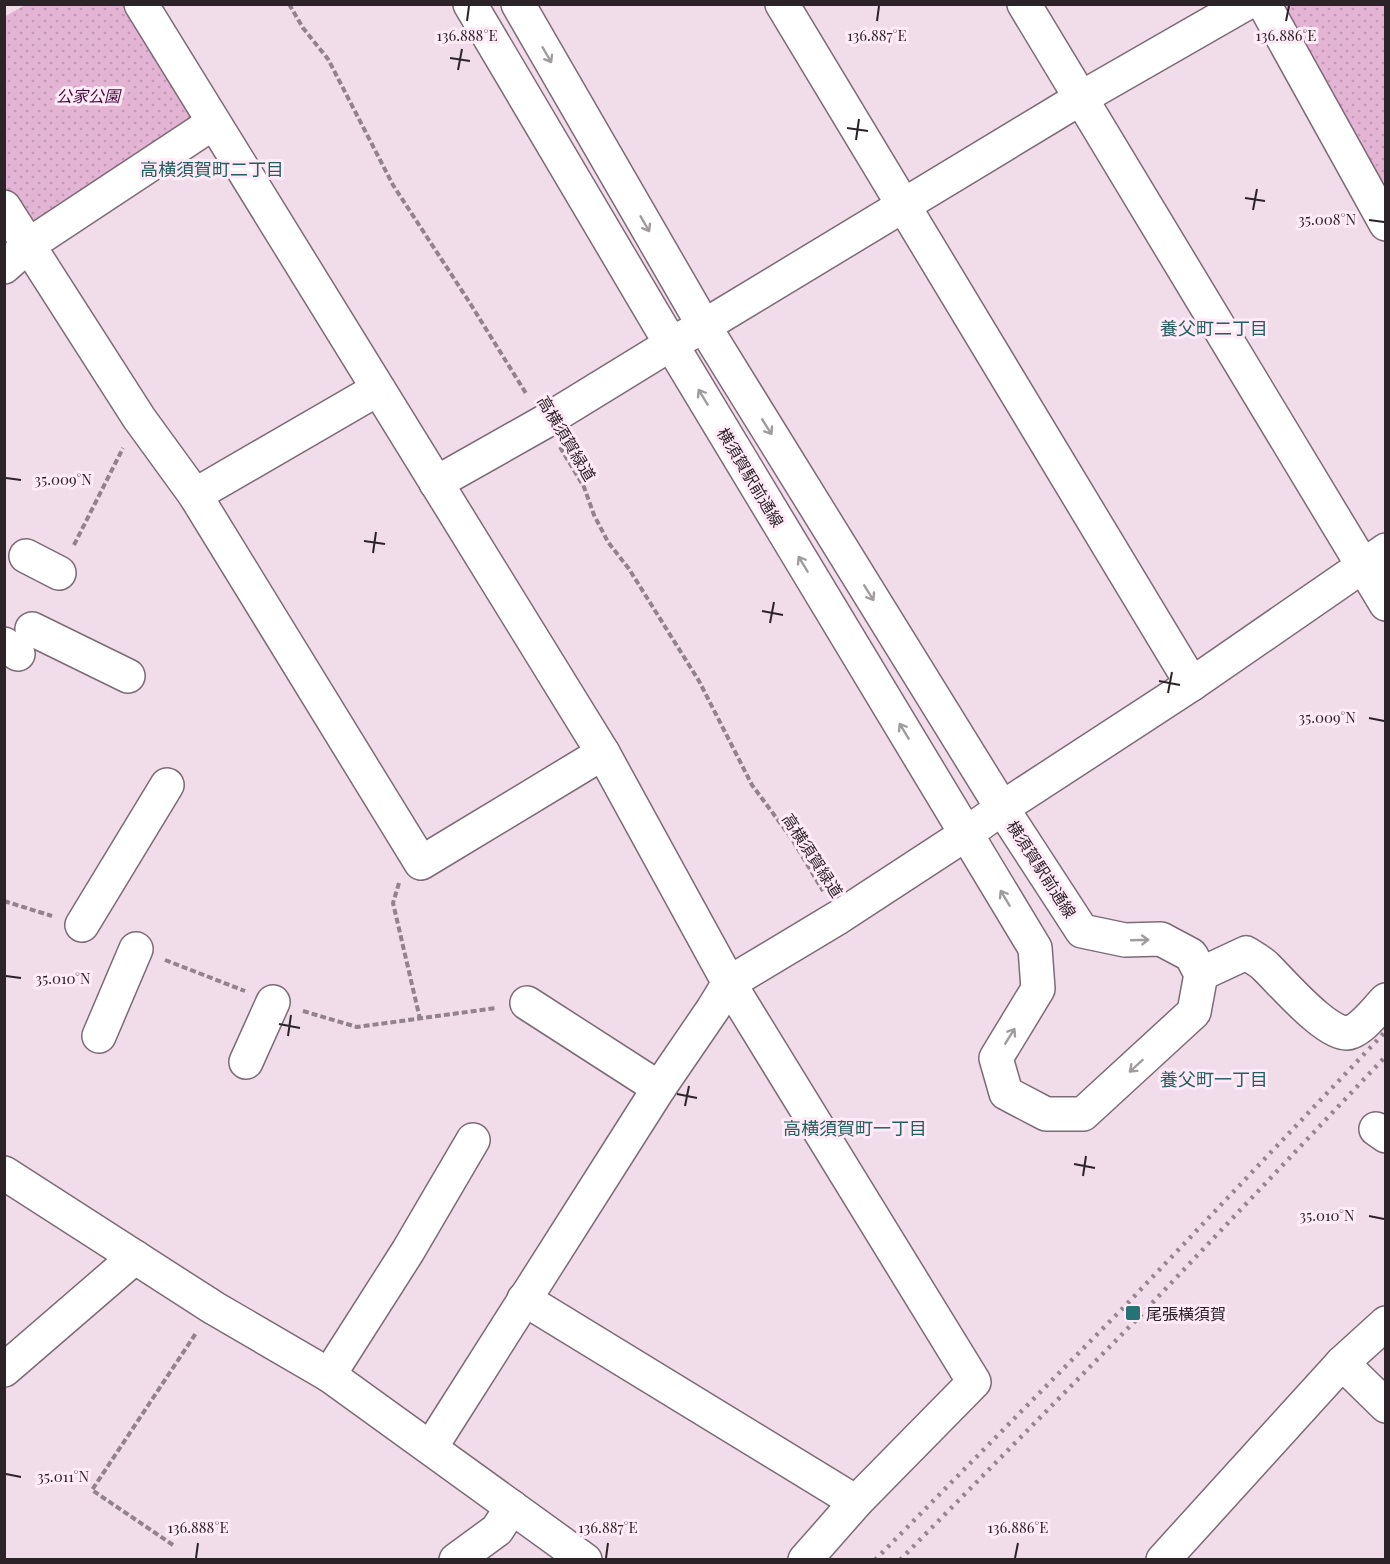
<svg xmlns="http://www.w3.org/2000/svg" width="1390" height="1564" font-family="'Playfair Display','Noto Sans JP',serif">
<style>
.park{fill:url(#park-dots)}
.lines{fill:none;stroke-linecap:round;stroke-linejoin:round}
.minor-casing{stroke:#7d6a77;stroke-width:36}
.path{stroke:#91828c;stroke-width:4;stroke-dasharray:6 3;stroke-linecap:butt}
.minor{stroke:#fff;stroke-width:33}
.rail{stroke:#94858f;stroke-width:4.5;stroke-dasharray:3 6;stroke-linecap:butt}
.oneway{stroke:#a09c9e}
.ticks{fill:none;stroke:#2b2328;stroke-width:2}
.poi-dot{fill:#277274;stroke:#ffeaf7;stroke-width:2}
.labels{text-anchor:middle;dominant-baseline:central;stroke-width:6;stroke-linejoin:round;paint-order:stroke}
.park-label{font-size:16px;font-style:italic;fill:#470a3a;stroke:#ffeaf7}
.street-label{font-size:16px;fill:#2b2328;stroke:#ffeaf7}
.poi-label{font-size:16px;fill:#2b2328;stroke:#ffeaf7;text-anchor:start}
.neighbourhood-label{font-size:18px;fill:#245f60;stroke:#ffeaf7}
.ticks-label{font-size:15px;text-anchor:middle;fill:#2b2328;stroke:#ffeaf7;stroke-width:6;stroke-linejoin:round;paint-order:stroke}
</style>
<defs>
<pattern id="park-dots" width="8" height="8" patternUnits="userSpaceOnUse" patternTransform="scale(1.5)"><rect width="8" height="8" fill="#e3b4d4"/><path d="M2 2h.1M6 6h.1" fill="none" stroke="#c39ab6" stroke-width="1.8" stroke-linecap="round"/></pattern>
</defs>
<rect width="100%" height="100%" fill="#f1dcea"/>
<!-- park -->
<g class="park">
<polygon points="1285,4 1385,5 1385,182 1373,175 1284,7"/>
<polygon points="25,5 130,5 197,116 38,221 23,218 5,190 4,17"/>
</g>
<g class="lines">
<!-- minor casing -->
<g class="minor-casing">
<g id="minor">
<polyline points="141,4 603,753 729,983 974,1382 856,1502 805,1560"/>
<polyline points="470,4 671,344 1035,948 1038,989 996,1058 1006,1093 1046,1114 1083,1114 1194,1012 1201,974 1191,955 1161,939 1125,940 1082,931 1002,808 704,326 518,4"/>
<polyline points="782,4 1192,684"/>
<polyline points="1024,4 1386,604"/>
<polyline points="1264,4 1386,224"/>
<polyline points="4,207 139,418 195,495 421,863 603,753"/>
<polyline points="4,267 30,244 213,123"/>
<polyline points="436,483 544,422 671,344 704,326 1081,98 1245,4"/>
<polyline points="195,495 378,389"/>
<polyline points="26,556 59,573"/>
<polyline points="32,629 128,676"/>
<polyline points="4,644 18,654"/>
<polyline points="82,925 167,785"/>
<path d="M 1201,974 L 1246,953 C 1252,957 1260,961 1265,966 C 1280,980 1331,1041 1351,1032 C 1364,1027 1376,1010 1386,1000"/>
<polyline points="527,1003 659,1088"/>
<polyline points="99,1036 136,949"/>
<polyline points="246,1062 273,1002"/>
<polyline points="1376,1129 1386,1136"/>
<polyline points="4,1173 214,1308 329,1375 585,1560"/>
<polyline points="524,1299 856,1502"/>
<polyline points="1342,1363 1386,1406"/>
<polyline points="4,1370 135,1257"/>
<polyline points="329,1375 408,1251 473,1140"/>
<polyline points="431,1447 659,1088 713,1009 729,983 839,917 966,834 1002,808 1192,684 1386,550"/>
<polyline points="456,1560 497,1530 512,1507"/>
<polyline points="1163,1560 1342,1363 1386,1323"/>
</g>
</g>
<!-- path -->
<g class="path">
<polyline points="289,4 303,28 328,59 393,185 468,300 527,395"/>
<polyline points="560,447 584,487 594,515 608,542 629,569 699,681 752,785 792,839 823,891"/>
<polyline points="74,545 123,448"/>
<polyline points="399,883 393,903 420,1019"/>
<polyline points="4,901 52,916"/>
<polyline points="165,960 245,991"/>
<polyline points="303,1011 357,1027 496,1008"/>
<polyline points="173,1545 92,1490 196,1333"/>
</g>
<!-- minor -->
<use href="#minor" class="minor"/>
<!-- rail -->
<g class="rail">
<polyline points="875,1560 1125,1306 1386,1031"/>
<polyline points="900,1560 1138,1318 1386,1056"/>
</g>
</g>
<!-- one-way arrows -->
<defs><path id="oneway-shaft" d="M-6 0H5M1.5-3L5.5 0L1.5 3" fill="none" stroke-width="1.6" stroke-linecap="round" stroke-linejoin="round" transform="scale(1.5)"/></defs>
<g class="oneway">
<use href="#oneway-shaft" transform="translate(547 55) rotate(60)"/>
<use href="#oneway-shaft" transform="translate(645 224) rotate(60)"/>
<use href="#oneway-shaft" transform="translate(703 397) rotate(-121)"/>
<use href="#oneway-shaft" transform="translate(767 427) rotate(58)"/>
<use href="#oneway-shaft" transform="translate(803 564) rotate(-121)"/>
<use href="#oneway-shaft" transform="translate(869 593) rotate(58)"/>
<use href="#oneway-shaft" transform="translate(904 731) rotate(-121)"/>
<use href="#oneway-shaft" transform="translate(1005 898) rotate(-121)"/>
<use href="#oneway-shaft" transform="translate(1140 940) rotate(-2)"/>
<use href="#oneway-shaft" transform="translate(1010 1036) rotate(-58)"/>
<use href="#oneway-shaft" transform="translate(1136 1066) rotate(138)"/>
</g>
<!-- ticks -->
<path class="ticks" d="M 467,21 L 469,6M 877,21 L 879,6M 1286,21 L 1289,6M 450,58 L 470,61M 458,70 L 462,49M 847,128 L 868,131M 856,140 L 859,119M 1245,198 L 1265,201M 1253,210 L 1257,189M 1369,220 L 1384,222M 6,478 L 21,480M 364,541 L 385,544M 373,553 L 376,532M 762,611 L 783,615M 770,623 L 774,602M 1159,681 L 1180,685M 1168,693 L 1172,672M 1369,718 L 1384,721M 6,976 L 21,978M 279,1024 L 300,1028M 288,1036 L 291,1015M 677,1094 L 697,1098M 685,1106 L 689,1086M 1074,1164 L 1095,1168M 1083,1176 L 1086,1156M 1369,1216 L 1384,1219M 6,1474 L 21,1477M 196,1558 L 198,1543M 606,1558 L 608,1543M 1015,1558 L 1018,1543"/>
<!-- markers -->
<rect class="poi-dot" x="1125" y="1305" width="16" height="16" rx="3"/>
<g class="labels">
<!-- park labels -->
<g class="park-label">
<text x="88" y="95">公家公園</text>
</g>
<!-- street labels -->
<g class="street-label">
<text transform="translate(567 438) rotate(59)">高横須賀緑道</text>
<text transform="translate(751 477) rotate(59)">横須賀駅前通線</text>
<text transform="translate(813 855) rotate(57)">高横須賀緑道</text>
<text transform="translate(1042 869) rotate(57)">横須賀駅前通線</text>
</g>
<!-- poi labels -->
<g class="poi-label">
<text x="1146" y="1313">尾張横須賀</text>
</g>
<!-- neighbourhood labels -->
<g class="neighbourhood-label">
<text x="212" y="169">高横須賀町二丁目</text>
<text x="1214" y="328">養父町二丁目</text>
<text x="1214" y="1079">養父町一丁目</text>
<text x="855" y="1128">高横須賀町一丁目</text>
</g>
</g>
<g class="ticks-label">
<text x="467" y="41">136.888°E</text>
<text x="877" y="41">136.887°E</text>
<text x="1286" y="41">136.886°E</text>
<text x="1327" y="225">35.008°N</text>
<text x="63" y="485">35.009°N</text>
<text x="1327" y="723">35.009°N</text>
<text x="63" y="984">35.010°N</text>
<text x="1327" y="1221">35.010°N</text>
<text x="63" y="1482">35.011°N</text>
<text x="198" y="1533">136.888°E</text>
<text x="608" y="1533">136.887°E</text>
<text x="1018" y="1533">136.886°E</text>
</g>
<!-- border -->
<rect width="1390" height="1564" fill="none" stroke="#2b2328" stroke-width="12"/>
</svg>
